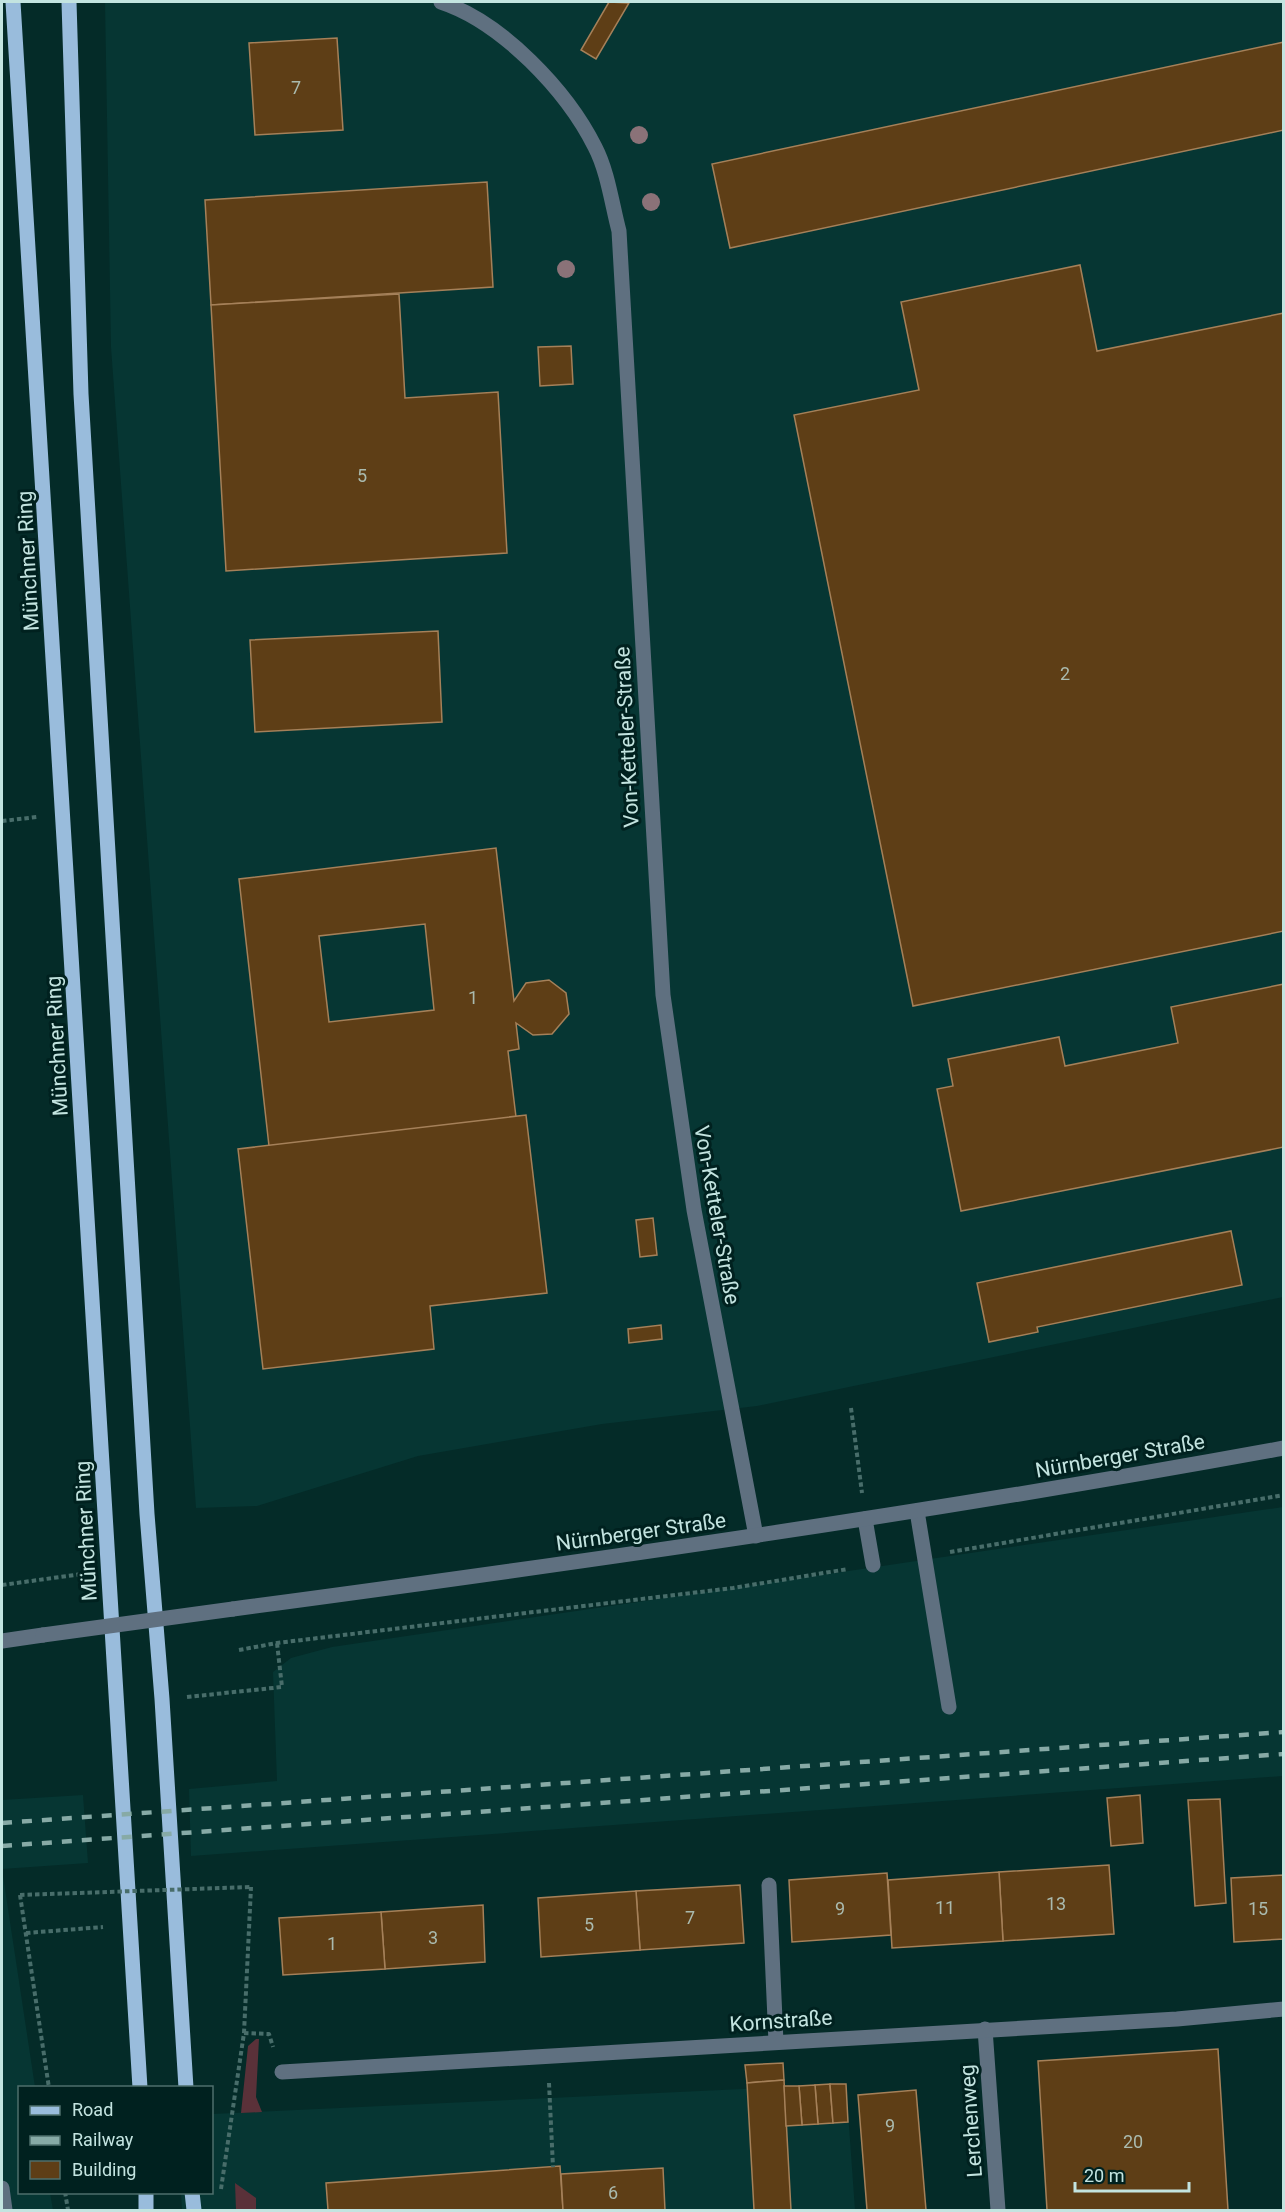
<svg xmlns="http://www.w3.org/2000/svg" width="1285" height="2212" font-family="Roboto,sans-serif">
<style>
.built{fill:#063633}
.green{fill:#5a3139}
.building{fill:#5e3e16;stroke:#a58059;stroke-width:1.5;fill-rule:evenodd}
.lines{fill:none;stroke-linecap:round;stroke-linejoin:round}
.path{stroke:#486d6a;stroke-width:4;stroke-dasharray:4.5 3;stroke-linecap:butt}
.minor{stroke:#5f7080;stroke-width:15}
.major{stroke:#99bcdc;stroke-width:15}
.rail{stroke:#87aaa6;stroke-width:4.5;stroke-dasharray:10 10;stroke-linecap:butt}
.path-bridge{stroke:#486d6a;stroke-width:4;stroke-dasharray:4.5 3;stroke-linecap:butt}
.minor-bridge{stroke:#5f7080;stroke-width:15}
.tree{fill:#8a7278}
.labels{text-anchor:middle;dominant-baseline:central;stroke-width:6;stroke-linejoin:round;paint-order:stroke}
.number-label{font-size:18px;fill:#aabaae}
.street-label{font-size:21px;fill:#c3e4e0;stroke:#00211f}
</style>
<rect width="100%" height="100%" fill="#042b28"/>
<!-- built -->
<g class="built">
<polygon points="105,2 1283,2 1283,1297 757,1406 602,1424 418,1456 257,1506 196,1508 111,347"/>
<polygon points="1283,1507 1283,1776 191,1856 189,1789 277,1781 273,1672 291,1658 332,1647"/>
<polygon points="83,1795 88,1863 2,1869 35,2087 20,2088 20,2192 50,2193 53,2210 2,2210 2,1800"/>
<polygon points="846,2084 855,2210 182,2210 181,2193 212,2192 212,2114"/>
</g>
<!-- green -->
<g class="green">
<polygon points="256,2039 259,2039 256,2097 262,2112 241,2113 248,2046"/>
<polygon points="235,2183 256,2198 256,2210 236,2210"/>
</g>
<!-- building -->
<g class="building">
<polygon points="609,2 629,3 596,59 581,50"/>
<polygon points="337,38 343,130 255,135 249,43"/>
<polygon points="1284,42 1284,130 730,248 712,164"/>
<polygon points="487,182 493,287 211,305 205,200"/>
<polygon points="1080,265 1097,351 1284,313 1284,931 913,1006 794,415 919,390 901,302"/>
<polygon points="399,294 405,398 498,392 507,553 226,571 211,305"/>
<polygon points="571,346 573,384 540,386 538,347"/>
<polygon points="438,631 442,722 255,732 250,640"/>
<path d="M 496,848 L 514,1001 L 526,983 L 549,980 L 566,993 L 569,1014 L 552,1034 L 533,1035 L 516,1023 L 519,1049 L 508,1051 L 516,1117 L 269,1146 L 239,879 ZM 425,924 L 434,1010 L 329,1022 L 319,936 Z"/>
<polygon points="1284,984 1284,1147 961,1211 937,1089 953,1086 948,1059 1059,1037 1065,1066 1178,1043 1171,1007"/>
<polygon points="526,1115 547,1293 430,1306 434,1349 263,1369 238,1149"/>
<polygon points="653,1218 657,1255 640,1257 636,1220"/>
<polygon points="1231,1231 1242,1285 1037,1327 1038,1332 989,1342 977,1283"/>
<polygon points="661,1325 662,1339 629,1343 628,1329"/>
<polygon points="1140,1795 1143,1843 1111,1846 1107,1798"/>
<polygon points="1220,1799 1226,1903 1195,1906 1188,1800"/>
<polygon points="1109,1865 1114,1934 1003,1941 999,1872"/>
<polygon points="999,1872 1003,1941 892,1948 888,1880"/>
<polygon points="887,1873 891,1935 792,1942 789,1880"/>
<polygon points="1284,1875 1284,1939 1234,1942 1231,1878"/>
<polygon points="740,1885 744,1943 640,1950 636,1891"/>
<polygon points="636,1891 640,1950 541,1957 538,1898"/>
<polygon points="483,1905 485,1962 385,1969 381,1912"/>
<polygon points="381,1912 385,1969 283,1975 279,1918"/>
<polygon points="1218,2049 1228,2210 1047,2210 1038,2061"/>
<polygon points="783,2063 784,2080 747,2083 745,2065"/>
<polygon points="784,2080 791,2210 754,2210 747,2083"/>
<polygon points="830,2084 833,2123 818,2124 815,2085"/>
<polygon points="830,2084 846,2084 848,2122 833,2123"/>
<polygon points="815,2085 818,2124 802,2125 799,2086"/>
<polygon points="784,2086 799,2086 802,2125 786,2126"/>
<polygon points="916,2090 926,2210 867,2210 858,2095"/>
<polygon points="560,2166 563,2210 328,2210 326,2183"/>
<polygon points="663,2168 665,2210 563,2210 561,2174"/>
</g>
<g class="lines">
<!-- path -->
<g class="path">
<polyline points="2,821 37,817"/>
<polyline points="851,1408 862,1493"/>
<polyline points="950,1552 1284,1495"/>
<polyline points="2,1585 82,1574"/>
<polyline points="239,1650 277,1643 733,1588 848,1569"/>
<polyline points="187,1697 282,1687 277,1643"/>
<polyline points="20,1895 49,2088"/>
<polyline points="26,1933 103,1927"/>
<polyline points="244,2033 269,2034 273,2047"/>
<polyline points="549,2083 553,2167"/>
<polyline points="221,2189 244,2033 251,1887"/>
<polyline points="65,2192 68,2210"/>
</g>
<!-- minor -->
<g class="minor">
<path d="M 441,2 C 502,22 567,91 595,147 C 608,172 612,205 619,231 L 663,995 L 694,1210 L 756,1536"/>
<polyline points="917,1511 949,1707"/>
<polyline points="865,1519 873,1565"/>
<path d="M 233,1609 C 585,1562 935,1512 1284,1448"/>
<polyline points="2,1641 43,1635"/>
<polyline points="769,1885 776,2042"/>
<polyline points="985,2029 998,2210"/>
<polyline points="282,2072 1177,2019 1284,2009"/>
<polyline points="2,2188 5,2210"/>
</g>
<!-- major -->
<g class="major">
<polyline points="13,2 140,2088"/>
<polyline points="69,2 81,394 147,1514 162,1699 186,2088"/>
<polyline points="146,2192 146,2210"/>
<polyline points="192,2192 194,2210"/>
</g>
<!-- rail -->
<g class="rail">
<polyline points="2,1823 1284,1732"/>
<polyline points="2,1846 1284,1754"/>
</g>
<!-- path-bridge -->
<polyline class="path-bridge" points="20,1895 251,1887"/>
<!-- minor-bridge -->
<polyline class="minor-bridge" points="43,1635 233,1609"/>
</g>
<!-- trees -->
<g class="tree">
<circle cx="639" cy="135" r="9"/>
<circle cx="651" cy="202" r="9"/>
<circle cx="566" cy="269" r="9"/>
</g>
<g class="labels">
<!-- number labels -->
<g class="number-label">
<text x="296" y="87">7</text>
<text x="362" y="475">5</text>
<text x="1065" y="673">2</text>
<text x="473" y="997">1</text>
<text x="1056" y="1903">13</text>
<text x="945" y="1907">11</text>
<text x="840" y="1908">9</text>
<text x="1258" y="1908">15</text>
<text x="690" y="1917">7</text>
<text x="589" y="1924">5</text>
<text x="433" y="1937">3</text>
<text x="332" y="1943">1</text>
<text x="890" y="2125">9</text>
<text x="1133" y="2141">20</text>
<text x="613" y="2192">6</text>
</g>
<!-- street labels -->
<g class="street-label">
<text transform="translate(28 561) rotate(-93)">Münchner Ring</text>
<text transform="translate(627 737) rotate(-93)">Von-Ketteler-Straße</text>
<text transform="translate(57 1046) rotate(-93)">Münchner Ring</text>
<text transform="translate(717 1215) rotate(80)">Von-Ketteler-Straße</text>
<text transform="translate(1120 1456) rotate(-10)">Nürnberger Straße</text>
<text transform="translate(86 1531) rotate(-93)">Münchner Ring</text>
<text transform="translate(641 1532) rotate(-8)">Nürnberger Straße</text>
<text transform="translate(781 2021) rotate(-4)">Kornstraße</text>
<text transform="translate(971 2121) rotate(-94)">Lerchenweg</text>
</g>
</g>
<!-- border -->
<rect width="1285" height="2212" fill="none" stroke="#c3e4e0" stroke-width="6"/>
<!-- legend -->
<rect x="18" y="2086" width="195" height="108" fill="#00211f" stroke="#4e6f6c" stroke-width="1.5"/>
<rect x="30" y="2106" width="30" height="9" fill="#99bcdc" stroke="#4e6f6c" stroke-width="1.5"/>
<text x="72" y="2116" font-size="18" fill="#c3e4e0">Road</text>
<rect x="30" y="2136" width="30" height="9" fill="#87aaa6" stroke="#4e6f6c" stroke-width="1.5"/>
<text x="72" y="2146" font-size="18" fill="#c3e4e0">Railway</text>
<rect x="30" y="2161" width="30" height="18" fill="#5e3e16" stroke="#4e6f6c" stroke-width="1.5"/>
<text x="72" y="2176" font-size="18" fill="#c3e4e0">Building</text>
<!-- scale -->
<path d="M1075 2182v9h114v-9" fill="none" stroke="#c3e4e0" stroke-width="3"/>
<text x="1084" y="2182" font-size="18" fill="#c3e4e0" stroke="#00211f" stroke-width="4.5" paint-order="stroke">20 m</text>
</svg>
